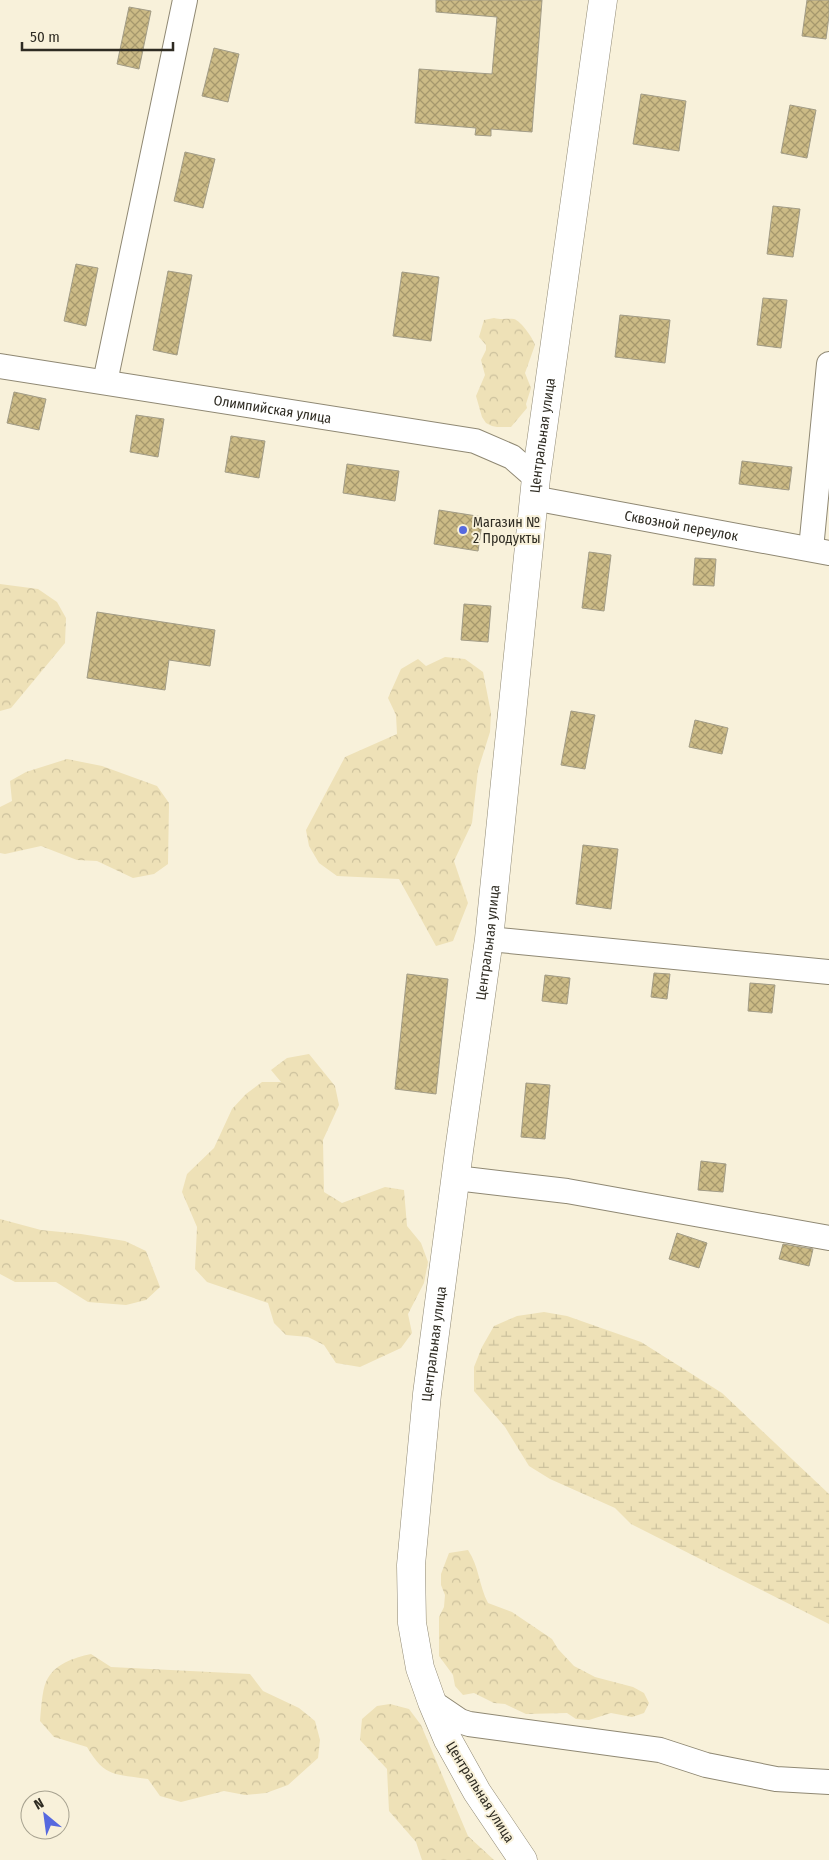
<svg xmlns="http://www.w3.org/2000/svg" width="829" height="1860" font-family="'Fira Sans Condensed',sans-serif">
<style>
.forest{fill:url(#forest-crowns)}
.wetland{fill:url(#wetland-marsh)}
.building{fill:url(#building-cross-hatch);stroke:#a29c86}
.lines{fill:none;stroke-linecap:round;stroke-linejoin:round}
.minor-casing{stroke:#8f8873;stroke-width:26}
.tertiary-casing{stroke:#8f8873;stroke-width:29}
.minor{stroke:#fff;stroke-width:24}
.tertiary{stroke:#fff;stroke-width:28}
.poi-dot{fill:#5669df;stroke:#f8f1da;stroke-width:2}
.labels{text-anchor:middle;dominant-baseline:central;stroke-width:4;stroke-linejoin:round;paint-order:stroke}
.street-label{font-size:14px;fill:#2e2b22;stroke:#f8f1da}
.poi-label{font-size:14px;fill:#2e2b22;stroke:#f8f1da;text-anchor:start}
</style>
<defs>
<pattern id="forest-crowns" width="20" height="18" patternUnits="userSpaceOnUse" patternTransform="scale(1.25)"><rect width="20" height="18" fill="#eee1b7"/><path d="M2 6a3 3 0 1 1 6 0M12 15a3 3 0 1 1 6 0" fill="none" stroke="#ccc19d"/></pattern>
<pattern id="wetland-marsh" width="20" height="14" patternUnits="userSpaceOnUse" patternTransform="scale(1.25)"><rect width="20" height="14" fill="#eee1b7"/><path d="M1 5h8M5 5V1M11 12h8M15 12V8" fill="none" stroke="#ccc19d"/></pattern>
<pattern id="building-cross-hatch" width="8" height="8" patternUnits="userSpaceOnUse" patternTransform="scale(1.25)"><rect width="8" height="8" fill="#ccbb86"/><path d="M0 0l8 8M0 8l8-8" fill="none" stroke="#a6986d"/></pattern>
</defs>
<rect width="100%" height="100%" fill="#f8f1da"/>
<!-- forest -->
<g class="forest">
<path d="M 494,318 C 502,320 508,318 514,319 C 521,321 533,338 535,345 L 525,373 L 531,388 L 526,404 L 527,408 L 511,427 L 497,427 L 492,426 L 486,423 L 482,417 L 476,396 L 485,375 L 481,360 L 486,350 L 486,345 L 479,337 L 484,320 Z"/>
<polygon points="0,584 38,589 57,602 66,618 65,643 11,708 0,711"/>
<polygon points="445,657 465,659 483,672 491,713 490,732 478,770 472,823 454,861 468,903 453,941 436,946 399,879 337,876 319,863 309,846 306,830 345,757 397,734 396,715 388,698 401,669 418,659 426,666"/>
<polygon points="67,759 102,766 157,786 169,803 168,864 154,874 133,878 97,861 77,860 41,846 5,854 0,853 0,807 12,801 10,781 26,772"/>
<polygon points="309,1054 335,1086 339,1105 323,1140 324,1192 342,1203 385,1187 404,1190 407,1226 421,1243 428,1262 424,1283 408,1314 412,1333 401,1348 360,1367 336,1363 324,1345 308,1337 286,1335 274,1323 268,1303 207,1282 195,1269 197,1227 182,1192 187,1174 214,1148 232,1109 246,1094 262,1082 281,1082 271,1070 287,1058"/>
<polygon points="0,1219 41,1230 81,1234 125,1241 146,1251 160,1287 146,1300 126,1305 88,1302 56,1282 15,1282 0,1274"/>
<path d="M 468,1550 C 479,1566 479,1586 488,1603 L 512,1612 L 552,1639 L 558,1649 L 574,1666 L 595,1677 L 633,1687 L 644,1693 L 649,1703 L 644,1713 L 632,1717 L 611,1713 L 589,1720 L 576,1719 L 567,1713 L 526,1714 L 505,1704 L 494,1703 L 474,1693 L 463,1695 L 455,1686 L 453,1675 L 439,1656 L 439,1617 L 444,1607 L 445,1595 L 441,1585 L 441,1574 L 449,1553 Z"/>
<path d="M 91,1654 L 111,1667 L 250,1674 L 263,1691 L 299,1708 L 315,1721 L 320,1740 L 318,1758 L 288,1785 L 266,1793 L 245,1795 L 224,1791 L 181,1802 L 160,1796 L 148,1779 C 116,1774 105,1778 87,1747 L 54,1737 L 40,1721 C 41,1710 42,1691 46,1682 C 54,1664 73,1658 91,1654 Z"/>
<polygon points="390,1704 409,1709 421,1725 468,1836 494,1860 422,1860 416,1842 389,1811 387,1769 360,1740 362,1719 377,1706"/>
</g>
<!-- wetland -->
<polygon class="wetland" points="544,1312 567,1316 641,1342 722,1393 829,1494 829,1624 631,1524 615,1508 550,1479 529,1466 505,1427 474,1391 474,1367 482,1347 494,1326 517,1316"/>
<!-- building -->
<g class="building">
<polygon points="436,0 542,0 532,132 491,129 491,136 475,135 476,128 415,123 419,69 492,74 497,17 436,12"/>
<polygon points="807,0 829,0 829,16 826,39 802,36"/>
<polygon points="129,7 151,11 139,69 117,64"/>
<polygon points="214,48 239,54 228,102 202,96"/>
<polygon points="641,94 686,101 679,151 633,144"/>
<polygon points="790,105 816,110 807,158 781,153"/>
<polygon points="185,152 215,159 203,208 174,201"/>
<polygon points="773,206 800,209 793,257 767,254"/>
<polygon points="76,264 98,268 86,326 64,321"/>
<polygon points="168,271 192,275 177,355 153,350"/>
<polygon points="402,272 439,277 431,341 393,336"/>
<polygon points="763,298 787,300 781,348 757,345"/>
<polygon points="620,315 670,320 665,363 615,357"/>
<polygon points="14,392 46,399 39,430 7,423"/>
<polygon points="136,415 164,419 158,457 130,452"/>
<polygon points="231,436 265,441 259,478 225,472"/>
<polygon points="742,461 792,467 789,490 739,484"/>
<polygon points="347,464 399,471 395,501 343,493"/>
<polygon points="439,510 483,517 478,551 434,544"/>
<polygon points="589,552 611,555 604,611 582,608"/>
<polygon points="695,558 716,559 714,586 693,585"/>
<polygon points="464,604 491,606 488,642 461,640"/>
<polygon points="97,612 215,630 210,666 169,660 165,690 87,678"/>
<polygon points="571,711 595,715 585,769 561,765"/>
<polygon points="695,720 728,728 722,754 689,747"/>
<polygon points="583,845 618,849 611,909 576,904"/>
<polygon points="654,973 670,974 667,999 651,997"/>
<polygon points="407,974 448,979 436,1094 395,1089"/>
<polygon points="545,975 570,978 567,1004 542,1001"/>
<polygon points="750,983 775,985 772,1013 748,1011"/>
<polygon points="526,1083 550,1085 545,1139 521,1137"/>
<polygon points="701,1161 726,1164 723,1192 698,1190"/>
<polygon points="677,1233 707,1243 699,1268 669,1259"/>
<polygon points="783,1244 813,1249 809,1266 779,1259"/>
</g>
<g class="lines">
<!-- minor casing -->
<g class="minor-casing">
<g id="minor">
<path id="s1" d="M 0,366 L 475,441 L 512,457 L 536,478"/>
<polyline points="105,382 185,0"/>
<path id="s2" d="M 533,498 L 829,553"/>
<polyline points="811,549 829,364"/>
<polyline points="489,939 829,972"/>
<polyline points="456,1178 567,1191 829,1238"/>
<polyline points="432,1702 460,1721 469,1724 660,1750 706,1765 776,1779 829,1782"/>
</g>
</g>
<!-- tertiary casing -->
<g class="tertiary-casing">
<g id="tertiary">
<path id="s3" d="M 523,1860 L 477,1792 L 448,1740 L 432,1702 L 420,1668 L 412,1623 L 411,1565 L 427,1394 L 459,1151 L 489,939 L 536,478 L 603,0"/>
</g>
</g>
<!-- minor -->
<use href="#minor" class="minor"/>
<!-- tertiary -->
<use href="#tertiary" class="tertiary"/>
</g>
<!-- markers -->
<circle class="poi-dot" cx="463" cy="530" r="5"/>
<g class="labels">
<!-- street labels -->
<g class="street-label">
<text stroke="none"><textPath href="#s1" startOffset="276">Олимпийская улица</textPath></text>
<text stroke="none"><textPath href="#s3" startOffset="1460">Центральная улица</textPath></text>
<text stroke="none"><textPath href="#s2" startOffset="151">Сквозной переулок</textPath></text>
<text stroke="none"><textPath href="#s3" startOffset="950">Центральная улица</textPath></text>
<text stroke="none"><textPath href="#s3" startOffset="545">Центральная улица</textPath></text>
<text transform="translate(480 1792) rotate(58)">Центральная улица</text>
</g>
<!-- poi labels -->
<g class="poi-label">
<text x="473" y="522">Магазин №<tspan x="473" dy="16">2 Продукты</tspan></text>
</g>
</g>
<!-- north arrow -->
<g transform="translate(45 1815) rotate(331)"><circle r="24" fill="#f8f1da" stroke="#a7a290"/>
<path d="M0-4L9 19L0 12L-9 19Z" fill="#5669df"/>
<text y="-8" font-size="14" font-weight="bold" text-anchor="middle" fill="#2e2b22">N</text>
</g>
<!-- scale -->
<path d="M22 42v8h151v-8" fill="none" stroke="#2e2b22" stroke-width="2.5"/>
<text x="30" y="42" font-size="15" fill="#2e2b22" stroke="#f8f1da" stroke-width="4" paint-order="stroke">50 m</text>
</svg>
